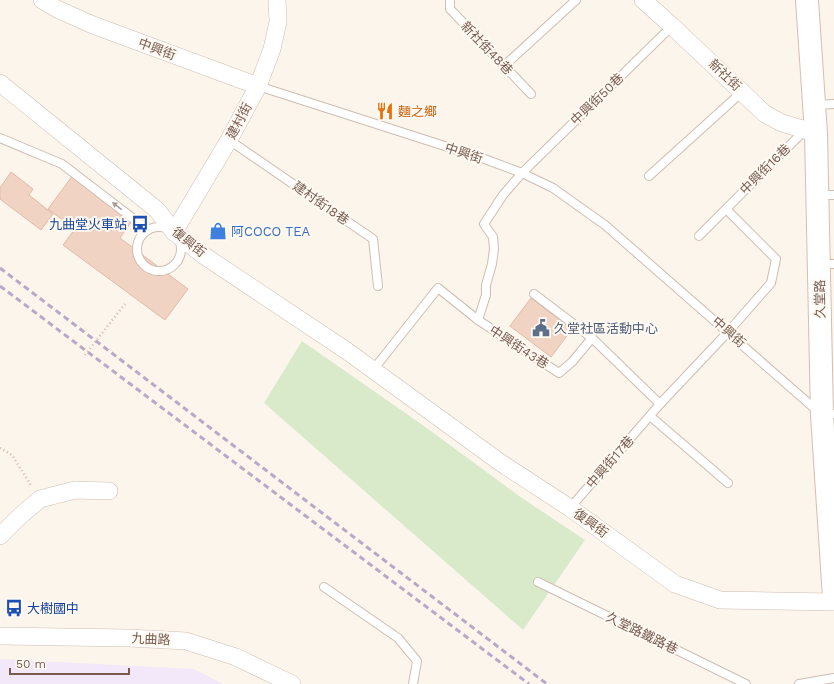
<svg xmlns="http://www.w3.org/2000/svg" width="834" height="684" font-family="'Work Sans','Noto Sans TC',sans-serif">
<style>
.education{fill:#f2e8f9}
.green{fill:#d9eaca}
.building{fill:#f1d3c4;stroke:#e3b9a5}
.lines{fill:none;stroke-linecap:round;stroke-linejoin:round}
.lane-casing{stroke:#cebdb1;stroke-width:10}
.street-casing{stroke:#cebdb1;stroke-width:18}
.secondary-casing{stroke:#d4beb1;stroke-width:24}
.path{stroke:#d6b6a7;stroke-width:2.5;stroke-dasharray:1 3;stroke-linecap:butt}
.lane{stroke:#fff;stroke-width:8}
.street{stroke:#fff;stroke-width:17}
.secondary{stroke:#fff;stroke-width:22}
.rail{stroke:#b7a9c7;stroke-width:3;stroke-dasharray:6 4;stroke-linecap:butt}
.path-bridge{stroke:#d6b6a7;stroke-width:2.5;stroke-dasharray:1 3;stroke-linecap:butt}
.oneway{fill:#ad9d95}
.labels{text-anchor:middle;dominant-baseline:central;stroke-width:4;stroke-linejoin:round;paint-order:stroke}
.street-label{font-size:13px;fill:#775b4f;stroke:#fef9f2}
.food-label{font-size:13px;fill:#c56008;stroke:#fef9f2;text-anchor:start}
.transit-label{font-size:13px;fill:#164399;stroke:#fef9f2;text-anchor:end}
.shop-label{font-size:13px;fill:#366cbe;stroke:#fef9f2;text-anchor:start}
.service-label{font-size:13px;fill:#4e5e75;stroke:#fef9f2;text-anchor:start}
</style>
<rect width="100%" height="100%" fill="#fcf5ec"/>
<!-- education -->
<polygon class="education" points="0,659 194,669 223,684 0,684"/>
<!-- green -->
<polygon class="green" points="302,341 424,426 522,498 585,540 523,630 264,403"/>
<!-- building -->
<g class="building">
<polygon points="76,171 136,215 120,238 188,289 165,320 63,245 75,229 48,209"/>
<polygon points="11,172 33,189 29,195 53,214 41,230 0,199 0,188"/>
<polygon points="531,298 572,329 551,357 510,326"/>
</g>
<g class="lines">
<!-- lane casing -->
<g class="lane-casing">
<g id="lane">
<polyline points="450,0 450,9 531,94"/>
<polyline points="504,66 576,0"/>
<polyline points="258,86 482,158 522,173 553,188 605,225 822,415 834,414"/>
<polyline points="815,105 834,104"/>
<polyline points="0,138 62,164 148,230"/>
<polyline points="229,140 373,239 378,286"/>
<polyline points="649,176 742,92"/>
<polyline points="819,195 834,195"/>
<circle cx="159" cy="249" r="22"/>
<polyline points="699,236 805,130"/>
<polyline points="820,264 834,264"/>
<polyline points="534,294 592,338 660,404"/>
<polyline points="478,320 486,295 486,285 492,264 494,249 493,237 484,224 503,195 522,173 672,26"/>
<polyline points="373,370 438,288 478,320 559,373 572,362 592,338"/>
<polyline points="650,416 728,483"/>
<polyline points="570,508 660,404 728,332 771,283 776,259 726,209"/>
<polyline points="538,582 746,684"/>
<polyline points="324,587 398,638 417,661 413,684"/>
<polyline points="799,684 834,678"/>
</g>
</g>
<!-- street casing -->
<g class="street-casing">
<g id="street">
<polyline points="42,0 57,9 93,25 258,86"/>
<polyline points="643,0 672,26 765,114 782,123 816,133"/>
<polyline points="0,83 157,210 174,232 203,255 347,351 501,463 570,508 675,584 720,600 834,602"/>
<polyline points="174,232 229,140 258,86 272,49 278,22 277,0"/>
<polyline points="0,536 20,516 40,499 75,490 109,491"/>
<polyline points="0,636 129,638 186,641 236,657 292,684"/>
</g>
</g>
<!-- secondary casing -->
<g class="secondary-casing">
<polyline id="secondary" points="807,0 816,133 822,415 834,598"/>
</g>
<!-- path -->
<polyline class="path" points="0,448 12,455 32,487"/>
<!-- lane -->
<use href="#lane" class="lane"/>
<!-- street -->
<use href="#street" class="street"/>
<!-- secondary -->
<use href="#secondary" class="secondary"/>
<!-- rail -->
<g class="rail">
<polyline points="0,268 547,684"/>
<polyline points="0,286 529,684"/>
</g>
<!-- path-bridge -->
<polyline class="path-bridge" points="85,355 125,304"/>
</g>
<!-- one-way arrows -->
<defs><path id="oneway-solid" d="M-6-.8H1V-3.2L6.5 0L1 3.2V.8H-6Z"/></defs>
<use class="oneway" href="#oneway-solid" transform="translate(117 206) rotate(-142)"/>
<!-- icons -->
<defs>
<g id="restaurant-bare" transform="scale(1.38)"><path d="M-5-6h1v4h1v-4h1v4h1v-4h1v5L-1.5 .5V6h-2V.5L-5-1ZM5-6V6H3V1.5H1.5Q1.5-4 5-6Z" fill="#e8710a" stroke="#fef9f2" stroke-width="2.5" paint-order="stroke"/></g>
<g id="bus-bare" transform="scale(1.38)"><path d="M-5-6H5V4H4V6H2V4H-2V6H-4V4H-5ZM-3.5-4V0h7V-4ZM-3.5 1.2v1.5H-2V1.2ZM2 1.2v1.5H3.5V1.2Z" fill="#1a4fb4" stroke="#fef9f2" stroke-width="2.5" paint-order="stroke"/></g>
<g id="shop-bare" transform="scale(1.38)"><path d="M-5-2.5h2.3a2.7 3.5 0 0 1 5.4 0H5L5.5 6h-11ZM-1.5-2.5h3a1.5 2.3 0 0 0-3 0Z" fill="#3f7fe0" stroke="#fef9f2" stroke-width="2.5" paint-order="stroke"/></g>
<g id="civic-bare" transform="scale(1.38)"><path d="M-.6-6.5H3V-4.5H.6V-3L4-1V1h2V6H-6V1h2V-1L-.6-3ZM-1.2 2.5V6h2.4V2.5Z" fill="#5c6f8a" stroke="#fef9f2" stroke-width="2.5" paint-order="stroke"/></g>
</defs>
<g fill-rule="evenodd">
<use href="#restaurant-bare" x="385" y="111"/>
<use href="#bus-bare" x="140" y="224"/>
<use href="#shop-bare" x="218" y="231"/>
<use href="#civic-bare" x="541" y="328"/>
<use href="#bus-bare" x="14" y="608"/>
</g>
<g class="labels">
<!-- street labels -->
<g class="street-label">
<text transform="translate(487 48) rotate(46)">新社街48巷</text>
<text transform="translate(157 49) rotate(20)">中興街</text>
<text transform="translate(725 75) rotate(43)">新社街</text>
<text transform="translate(597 99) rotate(-44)">中興街50巷</text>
<text transform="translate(239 121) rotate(-62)">建村街</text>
<text transform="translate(464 153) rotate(18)">中興街</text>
<text transform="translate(765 169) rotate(-45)">中興街16巷</text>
<text transform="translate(321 203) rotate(35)">建村街18巷</text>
<text transform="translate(189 242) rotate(39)">復興街</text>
<text transform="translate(820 299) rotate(-91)">久堂路</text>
<text transform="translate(729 332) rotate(41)">中興街</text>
<text transform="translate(519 347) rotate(33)">中興街43巷</text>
<text transform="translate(610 462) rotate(-49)">中興街17巷</text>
<text transform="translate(591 523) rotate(36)">復興街</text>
<text transform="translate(642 633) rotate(26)">久堂路鐵路巷</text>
<text transform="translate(151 639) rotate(3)">九曲路</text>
</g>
<!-- food labels -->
<g class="food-label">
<text x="398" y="111">麵之鄉</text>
</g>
<!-- transit labels -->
<g class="transit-label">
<text x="127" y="224">九曲堂火車站</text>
<text x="27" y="608" text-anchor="start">大樹國中</text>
</g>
<!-- shop labels -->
<g class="shop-label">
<text x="231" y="231">阿COCO TEA</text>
</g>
<!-- service labels -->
<g class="service-label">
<text x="554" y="328">久堂社區活動中心</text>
</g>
</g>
<!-- scale -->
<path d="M10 668v6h119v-6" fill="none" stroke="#775b4f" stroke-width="2"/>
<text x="16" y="668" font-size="12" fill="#775b4f" stroke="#fef9f2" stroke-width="3" paint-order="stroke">50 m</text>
</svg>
